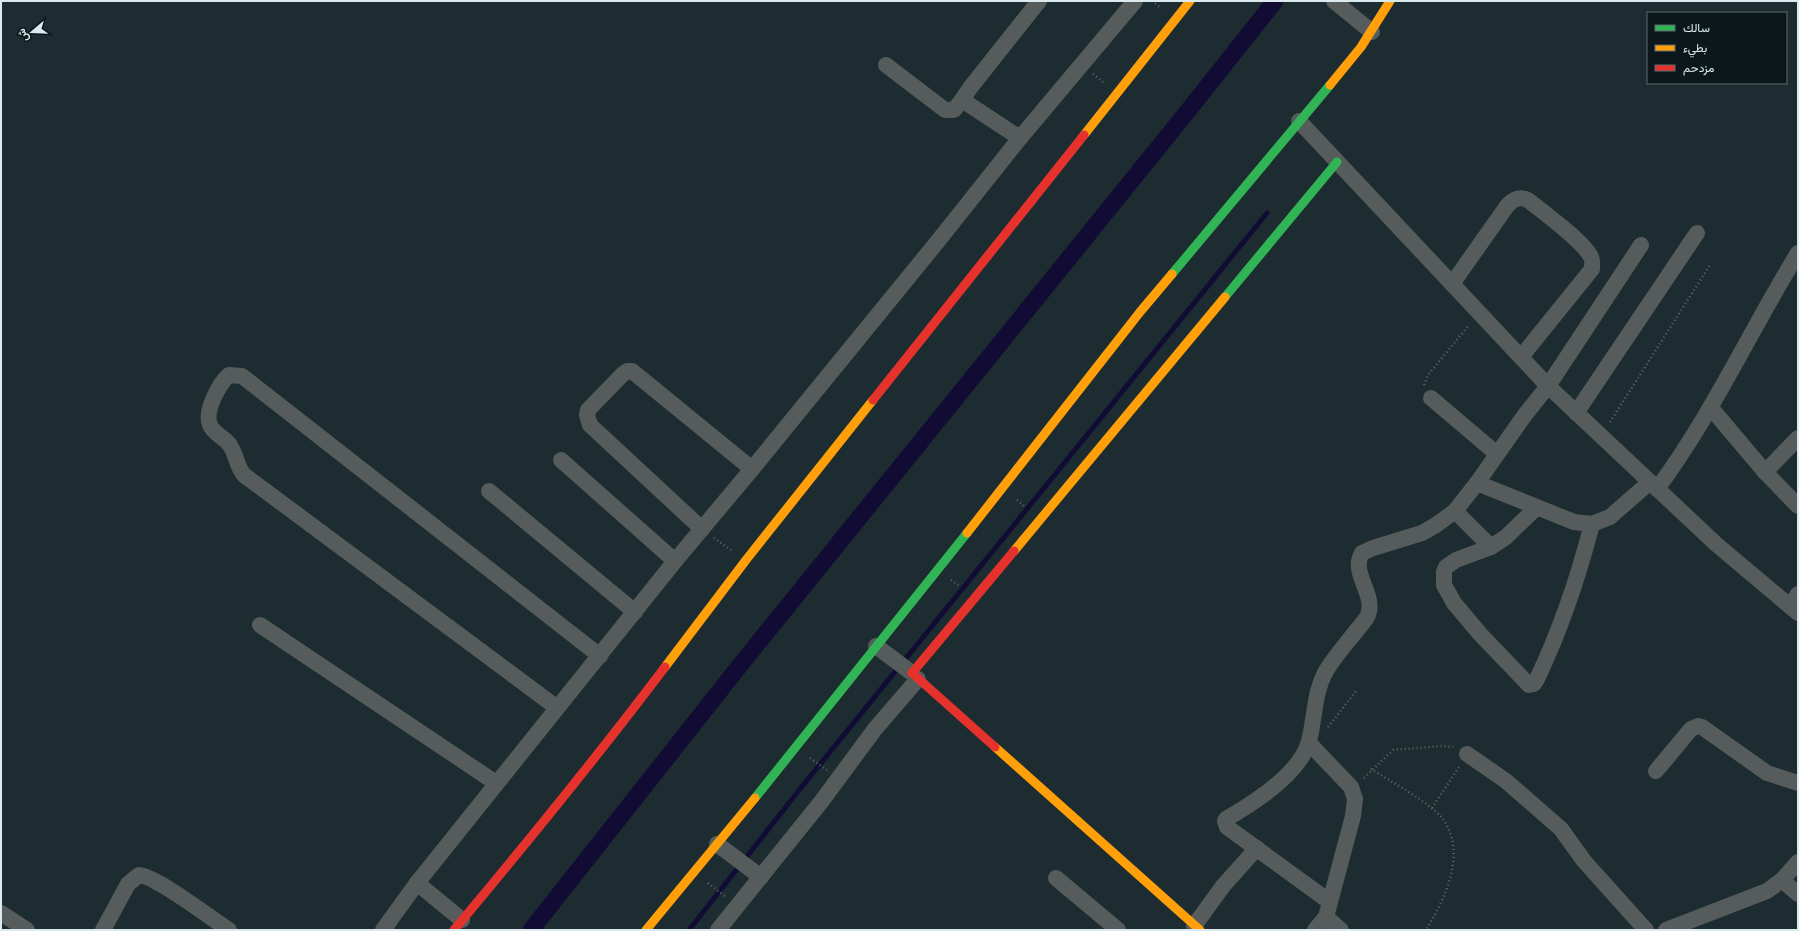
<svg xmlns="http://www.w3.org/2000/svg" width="1799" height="931" font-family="'Playfair Display',Vazirmatn,serif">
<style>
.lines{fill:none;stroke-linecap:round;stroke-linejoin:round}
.stream{stroke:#120c35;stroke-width:5}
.canal{stroke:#120c35;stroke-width:17}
.path{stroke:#616868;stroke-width:2.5;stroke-dasharray:1 3;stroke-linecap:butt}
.street{stroke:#555c5b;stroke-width:16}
.fast{stroke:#30b455;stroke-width:9}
.slow{stroke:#ff9f0a;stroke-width:9}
.jam{stroke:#e5322d;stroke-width:9}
</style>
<rect width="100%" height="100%" fill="#1d2c30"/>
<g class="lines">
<!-- stream -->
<polyline class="stream" points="689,930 800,789 1267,213"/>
<!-- canal -->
<polyline class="canal" points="531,930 741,664 1187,112 1275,1"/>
<!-- path -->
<g class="path">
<polyline points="1152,1 1161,8"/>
<polyline points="1093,74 1103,82"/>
<polyline points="1424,385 1428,375 1469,325"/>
<polyline points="1610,422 1710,265"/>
<polyline points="1017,500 1025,507"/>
<polyline points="714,538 731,550"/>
<polyline points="951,580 960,586"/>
<polyline points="1328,727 1357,690"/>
<polyline points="810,758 827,770"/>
<path d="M 1371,769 C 1390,781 1429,802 1442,818 C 1468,852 1445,899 1426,930"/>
<polyline points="1364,778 1393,750 1442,746 1453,747"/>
<polyline points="1432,808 1459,767"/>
<polyline points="708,883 726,897"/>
</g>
<!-- street -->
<g class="street">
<polyline points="1334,1 1372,32"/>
<polyline points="886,65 945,110 954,110 962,100"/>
<polyline points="1299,121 1548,386 1716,544 1798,613"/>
<polyline points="1020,138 962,100 970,88 1039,1"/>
<path d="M 1452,284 L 1507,206 C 1513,199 1519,196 1528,200 C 1543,212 1583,241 1591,257 C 1593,260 1592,265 1592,269 L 1521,357"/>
<polyline points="1431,398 1497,454"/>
<polyline points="1711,408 1765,472 1798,438"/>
<polyline points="1576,413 1697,233"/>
<polyline points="561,460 675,561"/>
<polyline points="1765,472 1798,506"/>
<polyline points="1477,483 1574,522 1592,524 1610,517 1650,482"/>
<path d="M 1657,489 C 1712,415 1750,331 1798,253"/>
<polyline points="489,491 635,612"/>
<path d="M 1455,511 L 1491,547 L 1456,560 L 1446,567 L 1444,572 L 1444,585 L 1454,603 L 1480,634 L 1529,685 L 1534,684 L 1537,679 C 1561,629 1578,578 1592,524"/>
<polyline points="702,529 590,425 587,415 588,410 622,375 627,371 632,371 752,469"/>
<polyline points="1491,547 1506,537 1537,507"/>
<polyline points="1790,606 1798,594"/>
<polyline points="260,625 496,783"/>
<polyline points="876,646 912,673"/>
<path d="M 556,707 L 244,475 C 237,467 237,457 231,447 C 227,438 214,435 210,425 C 204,411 219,384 229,375 L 242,376 L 600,656"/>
<polyline points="1309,743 1351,787 1355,799 1353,816 1326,917 1315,930"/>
<polyline points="1467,754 1506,781 1561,829 1584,861 1646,930"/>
<polyline points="1656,771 1691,729 1698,726 1702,727 1767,773 1798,783"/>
<polyline points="717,844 761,877"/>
<polyline points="1056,878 1118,930"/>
<polyline points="1782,880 1798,894"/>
<polyline points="417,883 675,561 752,469 938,241 1020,138 1135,1"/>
<path d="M 1330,902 L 1227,827 L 1225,821 L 1226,819 C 1254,803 1300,774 1309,741 C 1315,718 1314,692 1326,671 C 1335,656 1347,643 1357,630 C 1361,625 1366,620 1368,615 C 1376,594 1350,573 1362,553 L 1373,548 L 1422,533 L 1436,525 L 1455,511 L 1477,483 L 1524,416 L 1548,386 L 1641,245"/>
<polyline points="1,913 27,930"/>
<polyline points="1326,917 1341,930"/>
<polyline points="1194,926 1223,886 1257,848"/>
<path d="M 103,930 L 128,884 L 139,875 C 156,876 212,919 229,930"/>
<polyline points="383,930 417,883 462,920"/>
<polyline points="718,930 821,802 875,729 918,679"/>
<polyline points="1666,930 1767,891 1782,880 1798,862"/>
</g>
<!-- fast -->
<g class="fast">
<polyline points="1172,274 1330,85"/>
<polyline points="1225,297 1337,162"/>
<polyline points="755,798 967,533"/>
</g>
<!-- slow -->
<g class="slow">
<polyline points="1330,85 1361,47 1390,1"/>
<polyline points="1084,135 1190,1"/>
<polyline points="967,533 1140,312 1172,274"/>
<polyline points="1014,551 1225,297"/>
<polyline points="665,667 746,560 873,400"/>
<polyline points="995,747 1200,930"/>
<polyline points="646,930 755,798"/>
</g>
<!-- jam -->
<g class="jam">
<polyline points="873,400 1084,135"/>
<polyline points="995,747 912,673 1014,551"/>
<path d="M 454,930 C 526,844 597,757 665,667"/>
</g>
</g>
<!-- border -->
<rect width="1799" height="931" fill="none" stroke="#daeaef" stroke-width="4"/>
<!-- legend -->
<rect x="1647" y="12" width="140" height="72" fill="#0b171a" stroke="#5e6b6f"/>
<rect x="1655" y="25" width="20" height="6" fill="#30b455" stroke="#5e6b6f"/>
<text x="1683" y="32" font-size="12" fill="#daeaef">سالك</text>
<rect x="1655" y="45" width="20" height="6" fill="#ff9f0a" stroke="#5e6b6f"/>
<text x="1683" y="52" font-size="12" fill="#daeaef">بطيء</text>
<rect x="1655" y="65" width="20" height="6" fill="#e5322d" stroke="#5e6b6f"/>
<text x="1683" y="72" font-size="12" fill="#daeaef">مزدحم</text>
<!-- north arrow -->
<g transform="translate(32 32) rotate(251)" stroke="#0b171a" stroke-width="3" paint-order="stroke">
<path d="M0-3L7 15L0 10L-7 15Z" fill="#daeaef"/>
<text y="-6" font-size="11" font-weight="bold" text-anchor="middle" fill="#daeaef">ش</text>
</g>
</svg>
